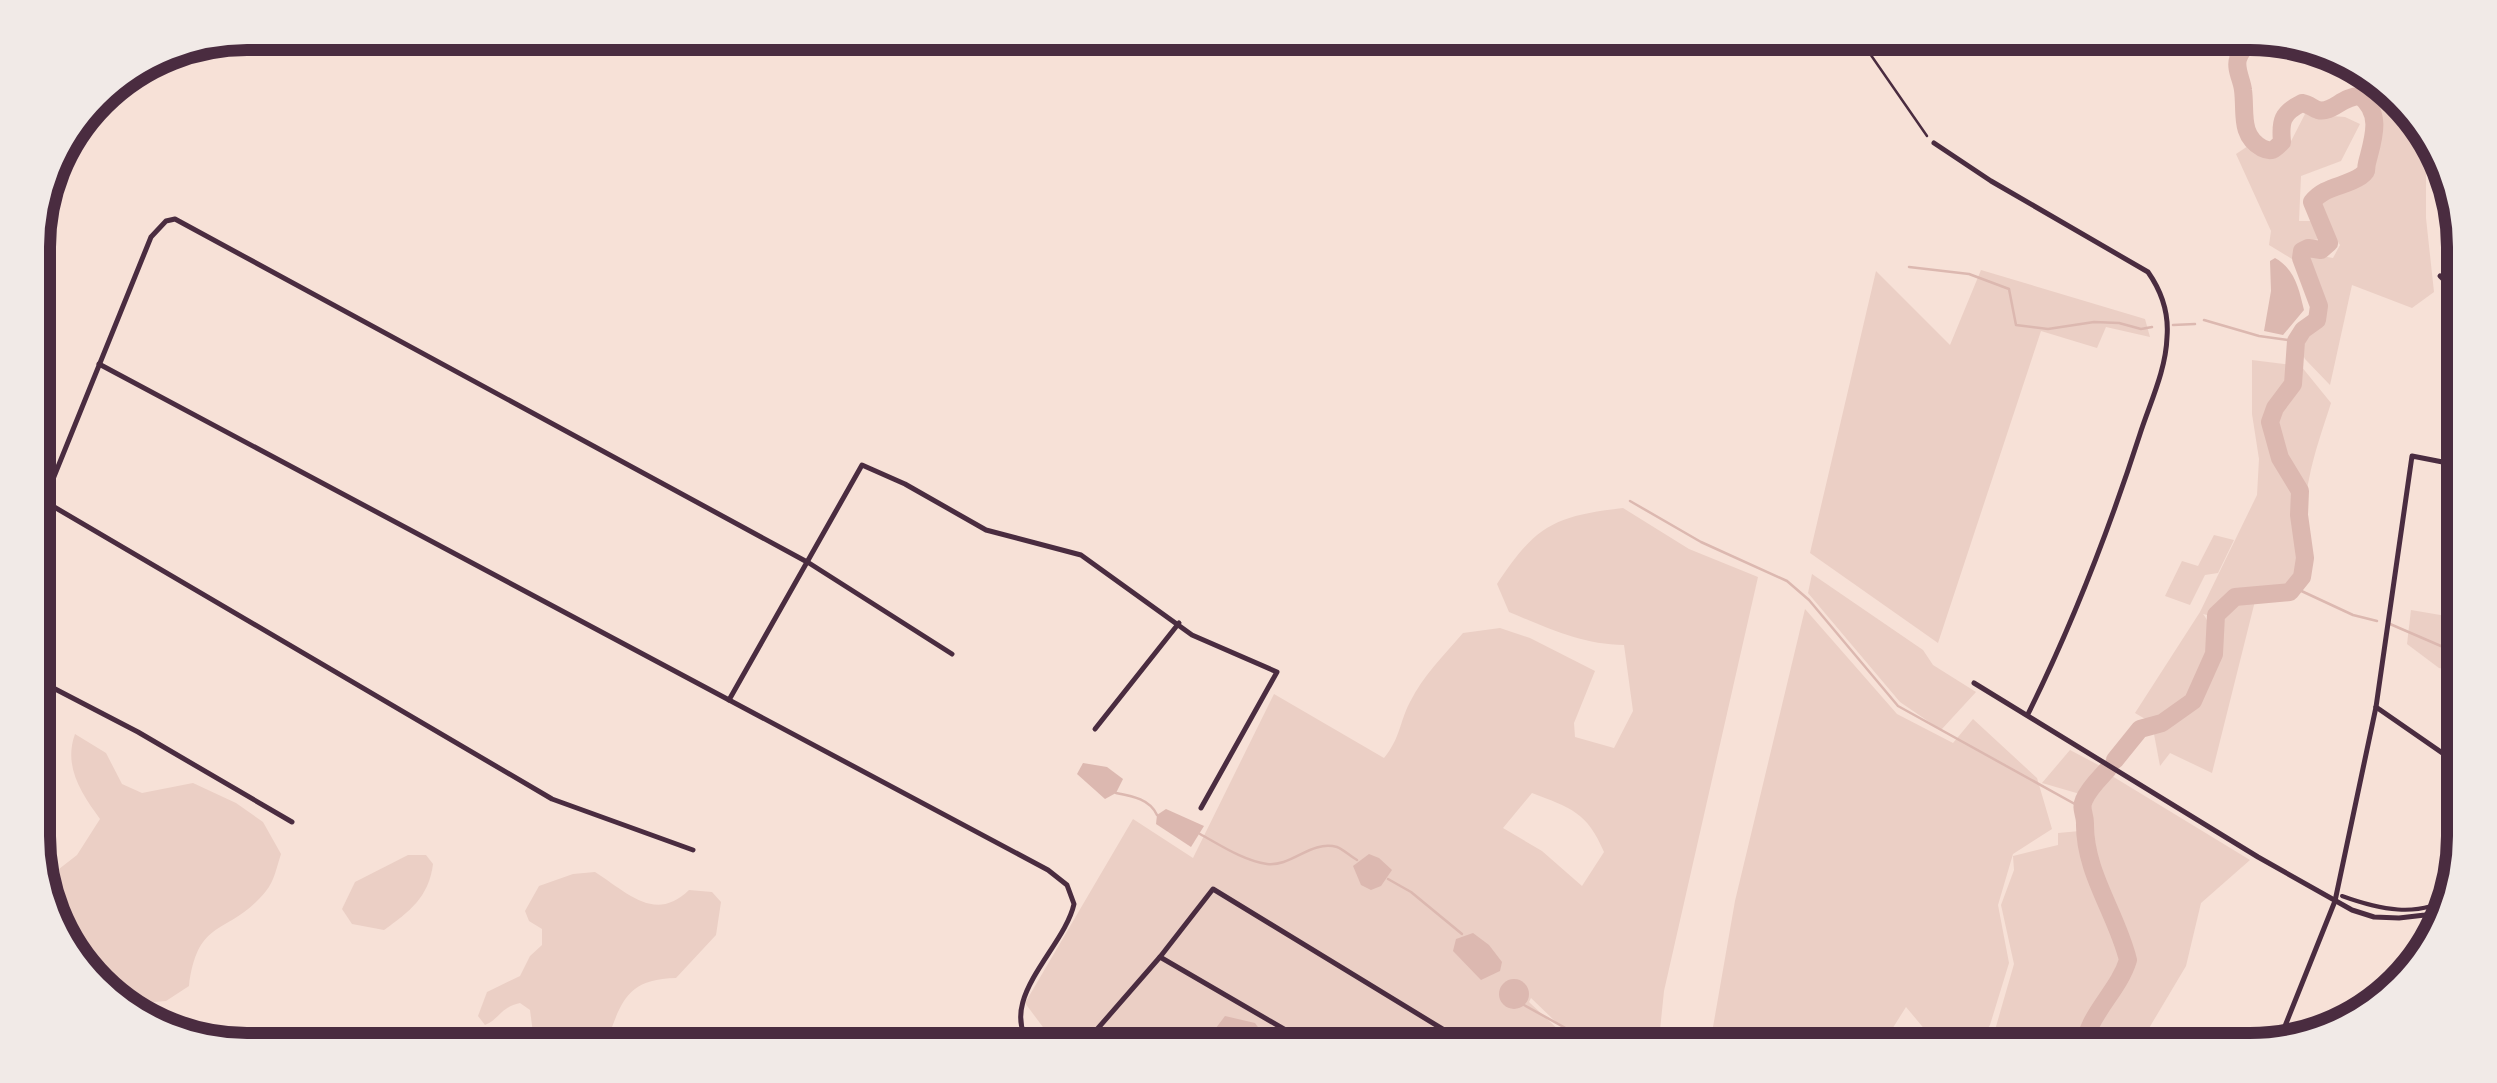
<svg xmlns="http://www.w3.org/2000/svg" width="2497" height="1083" font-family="'Alegreya Sans',sans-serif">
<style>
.green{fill:#ebcfc5;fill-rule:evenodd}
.water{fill:#dcb8b0}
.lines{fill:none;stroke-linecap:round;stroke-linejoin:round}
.stream{stroke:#dcb8b0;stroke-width:2.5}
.river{stroke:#dcb8b0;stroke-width:18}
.path{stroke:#4a2c40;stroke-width:2.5}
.pedestrian{stroke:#4a2c40;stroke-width:4}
.minor{stroke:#4a2c40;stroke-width:5}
.rim{fill:none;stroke:#4a2c40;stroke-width:12}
</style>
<rect width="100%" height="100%" fill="#f7e1d7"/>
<!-- green -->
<g class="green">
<polygon points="2372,79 2420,116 2426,130 2426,218 2434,292 2412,308 2352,285 2330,385 2305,359 2301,351 2322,305 2310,272 2311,254 2333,258 2340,245 2319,211 2325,197 2368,180 2371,174 2382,115 2368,98"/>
<polygon points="2305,114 2345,117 2360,124 2341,161 2301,176 2299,221 2314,221 2322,239 2304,241 2292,259 2269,245 2271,231 2236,154 2248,146 2265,158 2287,149"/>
<polygon points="1981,270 2145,319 2150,337 2106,327 2097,348 2041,331 1938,643 1810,553 1876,271 1950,345"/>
<path d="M 2252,360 L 2301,366 L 2331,403 C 2323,428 2314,453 2309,479 C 2300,517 2311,549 2291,586 L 2234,590 L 2211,616 L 2203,614 C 2223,638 2205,691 2181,708 C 2173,715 2161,718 2152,723 L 2135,713 L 2200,612 L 2257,495 L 2259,459 L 2252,414 Z"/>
<path d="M 1623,508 L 1689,549 L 1758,577 L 1664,991 L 1658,1050 L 1585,1050 L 1531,998 L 1529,1002 L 1580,1050 L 1060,1050 L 1025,1003 L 1133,819 L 1193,858 L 1274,694 L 1384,758 C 1401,737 1399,723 1410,702 C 1423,676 1444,655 1463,633 L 1500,628 L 1530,638 L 1595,671 L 1574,723 L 1575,737 L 1614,748 L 1633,711 L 1624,645 C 1583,645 1547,628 1509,612 L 1497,584 C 1535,526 1554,516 1623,508 ZM 1532,793 C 1571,808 1587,812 1604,852 L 1582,886 L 1542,851 L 1503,828 Z"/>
<polygon points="2214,535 2234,540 2218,573 2205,575 2190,605 2165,596 2182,561 2198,566"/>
<polygon points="1812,574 1923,650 1933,665 1976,692 1941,730 1900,702 1808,593"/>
<polygon points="2244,599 2255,601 2212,773 2170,753 2160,766 2154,734 2196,703 2218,654 2217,621"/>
<polygon points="1805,609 1897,714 1953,743 1973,719 2037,778 2052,829 2013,854 1998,905 2009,963 1990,1025 1974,1049 1942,1050 1906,1007 1879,1050 1709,1050 1735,901"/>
<polygon points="2411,610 2464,619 2464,673 2439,668 2407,644"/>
<path d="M 75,734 L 106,753 L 122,784 L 142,793 L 193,783 L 236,803 L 263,822 L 281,854 C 277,866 274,882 266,891 C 229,937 198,915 189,986 L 166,1001 L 143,1003 L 101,978 L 72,955 L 44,887 L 50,876 L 77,855 L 100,819 C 82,794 63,767 75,734 Z"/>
<polygon points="2070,750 2106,769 2080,794 2042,783"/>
<polygon points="2112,776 2250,860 2201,903 2186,966 2136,1050 2112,1050 2090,1038 2133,961 2089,843 2092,799"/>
<polygon points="2080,831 2092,888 2100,896 2105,918 2114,929 2123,960 2116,978 2086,1022 2076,1050 1980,1050 1995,1030 2014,964 2001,905 2014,870 2013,856 2058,845 2058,833"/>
<path d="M 408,855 L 426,855 L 433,864 C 429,897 409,912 384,930 L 352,924 L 342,909 L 355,882 Z"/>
<path d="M 595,872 C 628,893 655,923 689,890 L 712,892 L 721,902 L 716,935 L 676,978 C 621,979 621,1008 603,1050 L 543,1050 L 533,1033 L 530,1010 L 520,1003 C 499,1008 501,1018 485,1025 L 478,1016 L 487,992 L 520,976 L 530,956 L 542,945 L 542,929 L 529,921 L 525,911 L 539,886 L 573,874 Z"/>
</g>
<!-- water -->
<g class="water">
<path d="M 2275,258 C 2295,269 2299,289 2304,310 L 2283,335 L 2264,331 L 2271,291 L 2270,261 Z"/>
<polygon points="1083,763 1107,767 1123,779 1116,793 1105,799 1077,774"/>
<polygon points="1166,809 1204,826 1191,847 1156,824 1157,815"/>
<polygon points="1369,854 1379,858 1392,870 1381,886 1371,890 1361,885 1353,866"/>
<polygon points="1473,933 1489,945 1502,962 1500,971 1481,980 1453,951 1456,939"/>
<circle cx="1514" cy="994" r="15"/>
<polygon points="1225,1016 1255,1023 1262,1033 1255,1050 1231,1050 1214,1040 1213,1032"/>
</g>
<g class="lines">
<!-- stream -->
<g class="stream">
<polyline points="1909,267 1969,274 2009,289 2016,325 2048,329 2094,322 2119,323 2141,329 2152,327"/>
<polyline points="2204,320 2259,336 2296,341"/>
<polyline points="2173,325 2195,324"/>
<polyline points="1630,501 1701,542 1787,581 1809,600 1898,706 2082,808"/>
<polyline points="2295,588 2353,615 2377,621"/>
<polyline points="2390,624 2464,656"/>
<path d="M 1116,793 C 1132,796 1150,799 1157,815"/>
<path d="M 1200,834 C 1220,845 1244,861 1267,864 C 1292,867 1310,840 1337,847 C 1343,849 1351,857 1357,860"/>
<polyline points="1388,879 1411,892 1462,934"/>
<polyline points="1524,1005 1569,1030 1590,1050"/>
</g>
<!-- river -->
<g class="river">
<path d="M 2115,760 L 2140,729 L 2162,723 L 2193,701 L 2214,654 L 2216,615 L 2235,597 L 2290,592 L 2302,577 L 2305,558 L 2299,515 L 2300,491 L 2280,458 L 2270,422 L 2275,408 L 2293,384 L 2296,341 L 2303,330 L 2317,320 L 2319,306 L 2301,258 L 2302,251 L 2308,248 L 2321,250 L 2329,243 L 2312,202 C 2324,186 2345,187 2361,176 C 2369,170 2365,171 2367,163 C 2373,139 2383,114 2360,96 C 2342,96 2332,114 2318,110 C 2313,108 2308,104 2302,103 C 2282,113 2280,121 2282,142 C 2275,149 2272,153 2262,148 C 2239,135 2246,112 2243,90 C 2242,80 2235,69 2238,59 C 2240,50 2251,41 2257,34"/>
<path d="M 2084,1050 C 2086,1015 2118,993 2128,960 C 2117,914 2084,872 2085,823 C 2085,814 2080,809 2084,800 C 2089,788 2100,778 2108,769"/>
</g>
<!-- path -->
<polyline class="path" points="1861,32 1866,48 1927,136"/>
<!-- pedestrian -->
<path class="pedestrian" d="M 2342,896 C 2378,909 2418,919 2453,896"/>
<!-- minor -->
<g class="minor">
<path d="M 1934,143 L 1991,181 L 2148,272 C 2162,292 2169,313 2167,337 C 2166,370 2150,403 2140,434 C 2109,530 2073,623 2028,714"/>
<polyline points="2440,276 2463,299"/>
<path d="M 99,364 L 1048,870 L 1067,885 L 1074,904 C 1064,950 990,1004 1035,1050"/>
<polyline points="44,501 552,799 693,850"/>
<polyline points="34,526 151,237 166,221 175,219 809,563 952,654"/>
<polyline points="34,678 138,732 292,822"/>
<polyline points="1974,683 2258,857 2352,910 2374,917 2399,918 2425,915 2451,903"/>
<polyline points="729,700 862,465 905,484 986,530 1081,555 1192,635 1277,672 1201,808"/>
<polyline points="2376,707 2464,768"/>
<polyline points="1095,729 1179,623"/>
<polyline points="1160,957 1320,1050"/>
<polyline points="2277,1046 2335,901 2376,707 2412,456 2463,466"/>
<polyline points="1079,1050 1160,957 1213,889 1477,1050"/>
</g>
</g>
<!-- crop -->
<path d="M0 0H2497V1083H0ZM247 50H2250A197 197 0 0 1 2447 247V836A197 197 0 0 1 2250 1033H247A197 197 0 0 1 50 836V247A197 197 0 0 1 247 50Z" fill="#f1eae7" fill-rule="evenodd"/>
<path class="rim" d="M247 50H2250A197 197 0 0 1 2447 247V836A197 197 0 0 1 2250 1033H247A197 197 0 0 1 50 836V247A197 197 0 0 1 247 50Z"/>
</svg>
